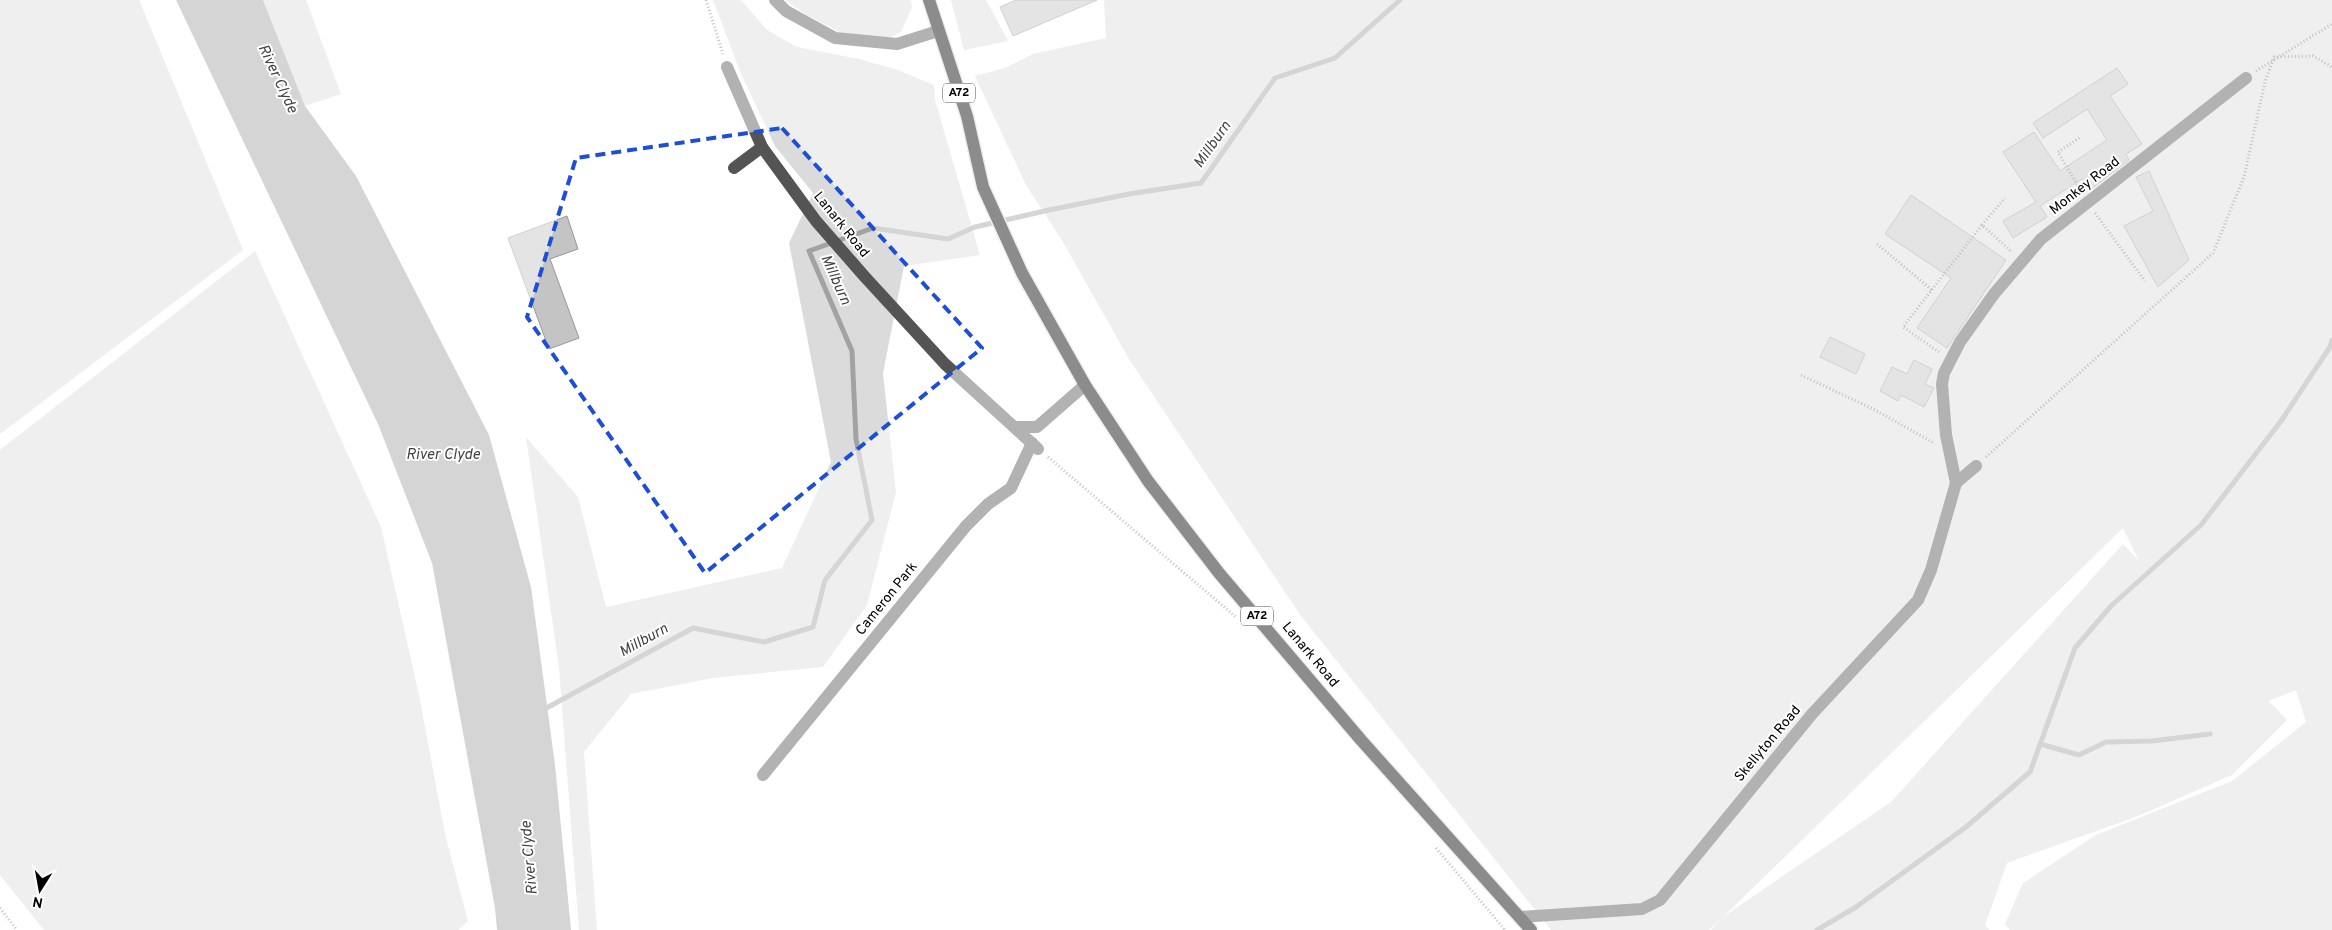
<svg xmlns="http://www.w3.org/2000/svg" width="2332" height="930" font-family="Overpass,sans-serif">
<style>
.green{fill:#dbdbdb;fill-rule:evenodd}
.water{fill:#a2a2a2}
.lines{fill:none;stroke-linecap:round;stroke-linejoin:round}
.stream{stroke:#a2a2a2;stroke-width:5}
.building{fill:#c4c4c4;stroke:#989898}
.major-casing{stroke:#dbdbdb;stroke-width:15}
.path{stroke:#767676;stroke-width:3;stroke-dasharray:1 2.5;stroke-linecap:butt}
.minor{stroke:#545454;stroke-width:12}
.major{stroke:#000;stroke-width:12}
.marked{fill:none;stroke:#1d4ed8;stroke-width:4;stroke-dasharray:10 6;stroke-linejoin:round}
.labels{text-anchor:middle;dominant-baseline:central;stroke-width:4;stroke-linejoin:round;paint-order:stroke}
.shield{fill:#fff;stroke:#4c4c4c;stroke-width:1}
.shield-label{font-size:12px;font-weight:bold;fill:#000}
.street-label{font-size:14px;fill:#000;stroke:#fff}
.water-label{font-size:15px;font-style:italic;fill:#434343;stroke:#fff}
</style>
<rect width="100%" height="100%" fill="#fff"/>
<!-- green -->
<g class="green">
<polygon points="0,0 139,0 243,250 0,434"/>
<polygon points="263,0 306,0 341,94 305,106"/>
<polygon points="713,0 741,0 767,30 797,47 859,59 898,70 934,85 935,100 980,255 904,266 883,373 896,492 867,605 823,667 713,678 631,694 584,752 597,930 579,930 559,668 526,437 578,497 606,607 782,568 831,462 789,243 813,193 775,146 741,74"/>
<polygon points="785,0 911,0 912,7 901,32 889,38 841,33 805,14"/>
<polygon points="951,0 986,0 1008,41 964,50"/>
<path d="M 1104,0 L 2332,0 L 2332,930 L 2010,930 L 2005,924 L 2023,883 L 2096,835 L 2232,781 L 2306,722 L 2296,690 L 2269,701 L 2287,720 L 2232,775 L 2138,816 L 2007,863 L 1985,925 L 1990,930 L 1711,930 L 1720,919 L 1709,930 L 1551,930 L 1301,616 L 1129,359 L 1063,242 L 1026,185 L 975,76 L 1005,68 L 1033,54 L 1106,38 ZM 2123,528 L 2139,561 L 2123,544 L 1891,802 L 1723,917 Z"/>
<polygon points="255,251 381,527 419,695 445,834 468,921 458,930 44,930 0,875 0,450"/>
</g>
<!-- water -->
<polygon class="water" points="176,0 263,0 305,106 356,176 489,435 531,587 555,765 571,930 497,930 495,908 432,563 378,424"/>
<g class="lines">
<!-- stream -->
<g class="stream">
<polyline points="541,711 693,628 764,642 813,627 825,580 872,520 856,439 852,351 809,251 873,228 948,239 975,227 1049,210 1129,194 1201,183 1275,78 1335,58 1400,0"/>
<polyline points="2040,744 2079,755 2106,742 2152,741 2210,734"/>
<polyline points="1817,930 1856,907 1966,827 2030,772 2075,648 2111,606 2201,525 2281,421 2330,347 2332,340"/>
</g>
</g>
<!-- building -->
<g class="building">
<polygon points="1016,0 1097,0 1013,36 1000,7"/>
<polygon points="2117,68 2128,84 2110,96 2142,144 2126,154 2129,160 2090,190 2082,179 2040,206 2047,217 2013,238 2003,221 2036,202 2003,152 2034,132 2060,171 2107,140 2087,109 2043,138 2033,123"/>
<polygon points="2149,171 2189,260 2158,287 2124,226 2153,211 2136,177"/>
<polygon points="1911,195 2006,260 1947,348 1917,328 1951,278 1885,234"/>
<polygon points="567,216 578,249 550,259 579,338 549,349 508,238"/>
<polygon points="1830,337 1865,354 1856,374 1820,357"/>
<polygon points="1914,360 1932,369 1925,384 1934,388 1924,407 1901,395 1898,401 1880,391 1892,367 1907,374"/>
</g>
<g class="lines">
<!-- major casing -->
<g class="major-casing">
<polyline id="major" points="929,0 967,116 983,187 1022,273 1085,385 1148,481 1219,573 1361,740 1531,930"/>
</g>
<!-- path -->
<g class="path">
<polyline points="706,0 723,54"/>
<polyline points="2256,71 2332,24"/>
<polyline points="2081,191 2058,152 2081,137"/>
<polyline points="2095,213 2145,281"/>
<polyline points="1982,225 2005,198"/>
<polyline points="1877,244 1932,290"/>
<polyline points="1939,352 1903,327 1982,225 2012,252"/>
<polyline points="1801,375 1875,410 1934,443"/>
<polyline points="1048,457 1236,617"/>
<polyline points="1986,457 2213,253 2244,177 2265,82 2274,57 2313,56 2332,67"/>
<polyline points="1436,848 1505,930"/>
<polyline points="0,908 17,930"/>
</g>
<!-- minor -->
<g class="minor">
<polyline points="775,0 786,11 835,38 897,44 938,31"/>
<polyline points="727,67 762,147 816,221 865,277 945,364 1038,449"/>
<polyline points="734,168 762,147"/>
<polyline points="1015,427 1037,427 1085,385"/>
<polyline points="1956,483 1946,435 1942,384 1944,373 1960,342 1994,294 2041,239 2246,78"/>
<polyline points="763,775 966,526 988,504 1011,488 1032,443"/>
<polyline points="1520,917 1642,909 1660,900 1812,714 1918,600 1931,570 1956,483 1976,466"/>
</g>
<!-- major -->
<use href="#major" class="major"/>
</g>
<!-- marked area -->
<path d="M0 0H2332V930H0ZM 782,128 L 982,348 L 705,573 L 527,317 L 576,158 Z" fill="#fff" fill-opacity=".55" fill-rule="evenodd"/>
<path class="marked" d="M 782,128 L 982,348 L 705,573 L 527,317 L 576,158 Z"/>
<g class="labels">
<!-- shield labels -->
<g class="shield">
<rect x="943" y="83.5" width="32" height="19" rx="4"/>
<rect x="1241" y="606.5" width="32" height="19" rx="4"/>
</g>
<g class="shield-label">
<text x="959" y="93">A72</text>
<text x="1257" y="616">A72</text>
</g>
<!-- street labels -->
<g class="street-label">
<text transform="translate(2085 186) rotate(-38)">Monkey Road</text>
<text transform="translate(841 225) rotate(51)">Lanark Road</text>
<text transform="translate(887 599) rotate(-51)">Cameron Park</text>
<text transform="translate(1310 655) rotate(50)">Lanark Road</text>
<text transform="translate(1768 744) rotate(-50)">Skellyton Road</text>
</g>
<!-- water labels -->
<g class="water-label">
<text transform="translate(277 79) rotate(65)">River Clyde</text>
<text transform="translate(1213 145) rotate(-55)">Millburn</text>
<text transform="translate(835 280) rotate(66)">Millburn</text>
<text x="443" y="455">River Clyde</text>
<text transform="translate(644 641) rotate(-29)">Millburn</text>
<text transform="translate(530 858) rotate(-95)">River Clyde</text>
</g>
</g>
<!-- north arrow -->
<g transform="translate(40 890) rotate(191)" stroke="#ffffff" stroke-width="4" paint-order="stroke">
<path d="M0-4L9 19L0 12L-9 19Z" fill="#000000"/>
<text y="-8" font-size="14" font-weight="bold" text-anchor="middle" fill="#000000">N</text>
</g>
</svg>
